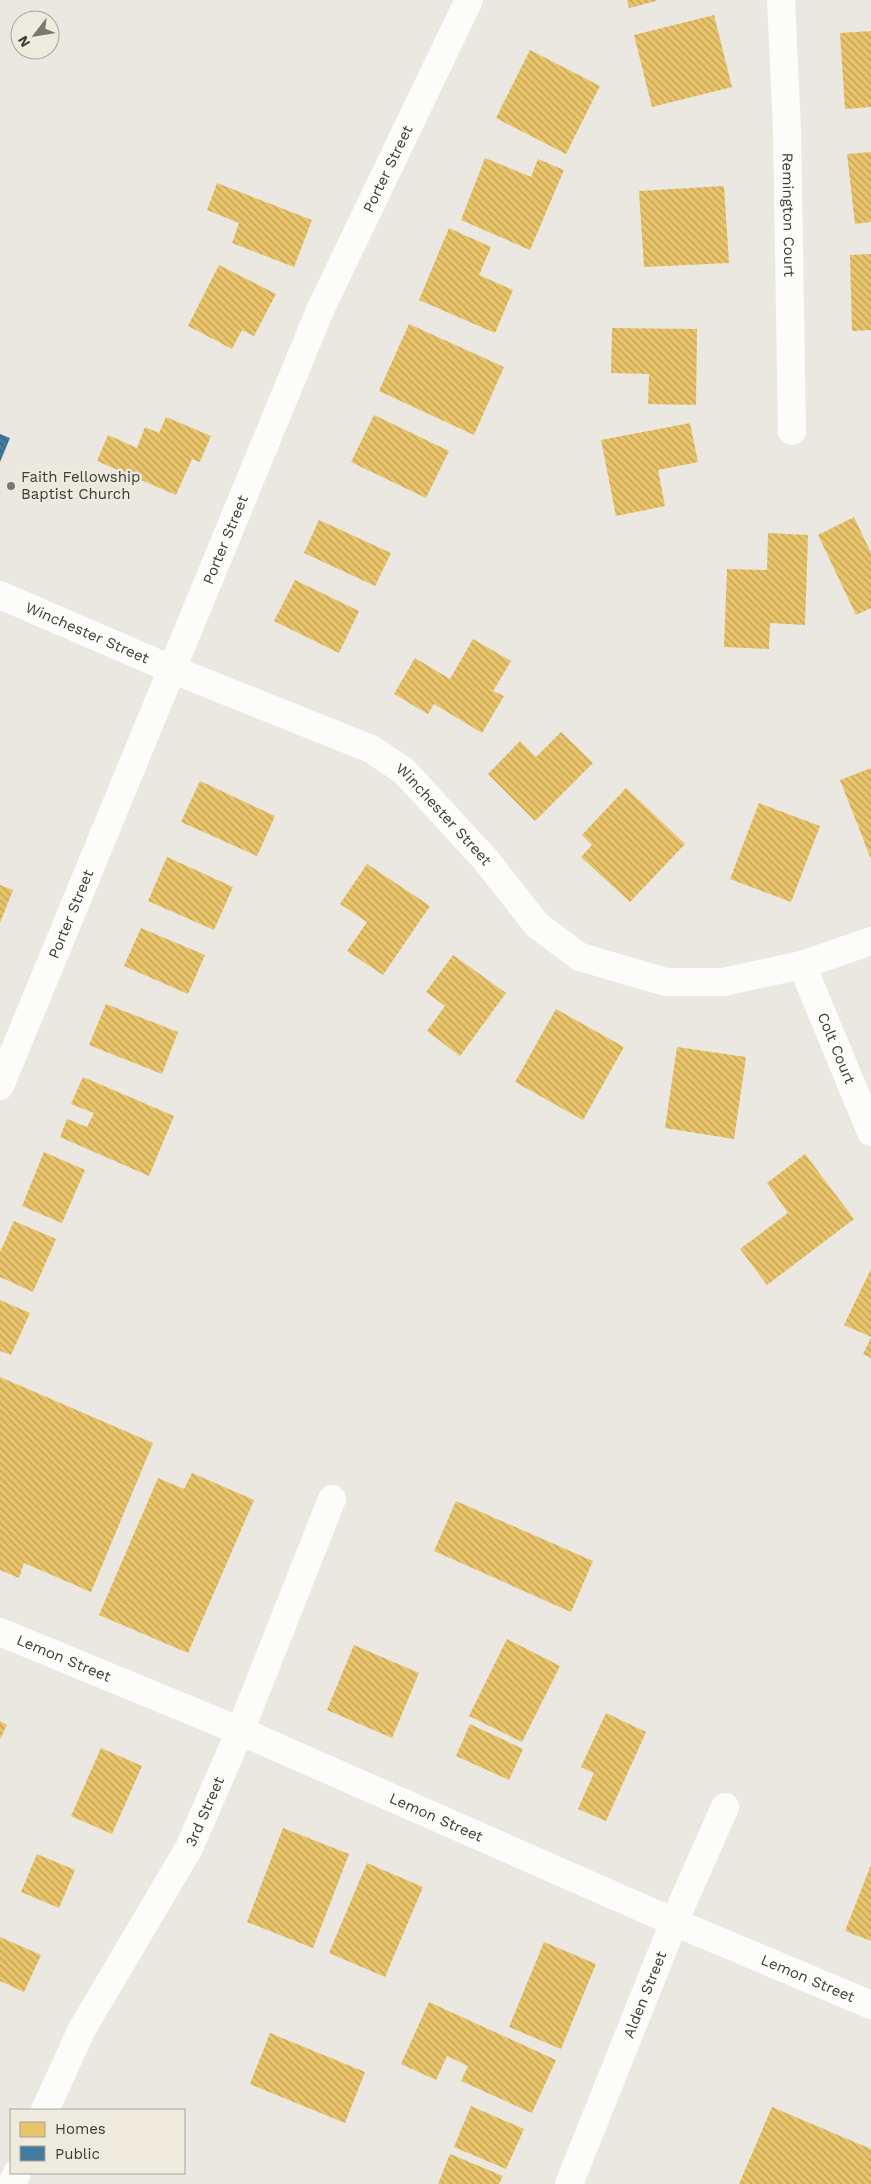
<svg xmlns="http://www.w3.org/2000/svg" width="871" height="2184" font-family="'Work Sans',sans-serif">
<style>
.homes{fill:url(#homes-back-hatch)}
.public{fill:url(#public-back-hatch)}
.lines{fill:none;stroke-linecap:round;stroke-linejoin:round}
.street{stroke:#fcfcfa;stroke-width:28}
.secondary{stroke:#fcfcfa;stroke-width:28}
.poi-dot{fill:#7a7872;stroke:#eeeadd;stroke-width:2}
.labels{text-anchor:middle;dominant-baseline:central;stroke-width:5;stroke-linejoin:round;paint-order:stroke}
.street-label{font-size:15px;fill:#3d3b36;stroke:#eeeadd}
.poi-label{font-size:15px;fill:#3d3b36;stroke:#eeeadd;text-anchor:start}
</style>
<defs>
<pattern id="homes-back-hatch" width="6" height="6" patternUnits="userSpaceOnUse" patternTransform="scale(1.25)"><rect width="6" height="6" fill="#e9c46a"/><path d="M-1 5l2 2M0 0l6 6M5-1l2 2" fill="none" stroke="#bea058"/></pattern>
<pattern id="public-back-hatch" width="6" height="6" patternUnits="userSpaceOnUse" patternTransform="scale(1.25)"><rect width="6" height="6" fill="#457b9d"/><path d="M-1 5l2 2M0 0l6 6M5-1l2 2" fill="none" stroke="#38617a"/></pattern>
</defs>
<rect width="100%" height="100%" fill="#eae8e1"/>
<!-- homes -->
<g class="homes">
<polygon points="627,0 656,0 656,1 629,8"/>
<polygon points="714,15 732,87 652,107 634,35"/>
<polygon points="871,31 871,107 845,109 840,33"/>
<polygon points="530,50 600,86 566,154 496,118"/>
<polygon points="871,152 871,222 855,224 847,154"/>
<polygon points="485,158 531,177 538,159 564,170 530,250 461,220"/>
<polygon points="217,183 312,220 294,267 232,243 239,223 207,210"/>
<polygon points="724,186 729,263 644,267 639,191"/>
<polygon points="449,228 491,247 479,275 513,290 495,333 419,300"/>
<polygon points="871,254 871,330 852,331 850,255"/>
<polygon points="219,265 276,294 254,336 242,330 232,349 188,326"/>
<polygon points="409,324 504,367 474,435 379,391"/>
<polygon points="612,328 697,329 696,405 648,404 649,374 611,373"/>
<polygon points="374,415 449,451 426,498 351,462"/>
<polygon points="166,417 211,436 200,462 192,459 176,495 97,461 108,435 137,448 145,427 159,433"/>
<polygon points="690,423 698,462 658,470 665,506 616,516 601,440"/>
<polygon points="854,517 871,553 871,608 856,615 818,535"/>
<polygon points="319,520 391,553 375,586 304,553"/>
<polygon points="768,533 808,535 805,625 770,623 769,649 724,647 727,569 767,570"/>
<polygon points="295,580 359,611 339,653 274,621"/>
<polygon points="473,639 511,661 493,691 504,696 482,733 434,704 428,714 394,694 415,658 450,679"/>
<polygon points="561,732 593,763 535,821 488,774 520,741 536,757"/>
<polygon points="871,768 871,859 840,780"/>
<polygon points="200,781 275,816 257,856 181,822"/>
<polygon points="626,788 685,844 630,902 581,857 592,845 582,835"/>
<polygon points="759,803 820,826 791,902 730,879"/>
<polygon points="167,857 233,887 214,930 148,901"/>
<polygon points="367,864 430,906 383,975 347,951 367,922 340,904"/>
<polygon points="0,885 13,890 0,923"/>
<polygon points="141,928 205,955 188,994 124,966"/>
<polygon points="453,955 506,993 460,1056 427,1031 445,1006 426,992"/>
<polygon points="106,1004 178,1032 162,1074 89,1045"/>
<polygon points="556,1009 624,1047 583,1120 515,1082"/>
<polygon points="677,1047 746,1057 734,1139 665,1128"/>
<polygon points="83,1077 174,1116 149,1176 60,1137 67,1119 87,1127 94,1113 71,1104"/>
<polygon points="44,1152 85,1170 62,1223 22,1206"/>
<polygon points="805,1154 854,1219 767,1285 740,1249 788,1213 767,1183"/>
<polygon points="14,1221 56,1239 33,1292 0,1277 0,1252"/>
<polygon points="871,1269 871,1337 844,1325"/>
<polygon points="0,1300 30,1313 11,1355 0,1351"/>
<polygon points="871,1338 871,1358 863,1354"/>
<polygon points="0,1377 153,1443 91,1592 24,1563 19,1578 0,1570"/>
<polygon points="192,1473 254,1500 188,1653 99,1615 158,1478 184,1489"/>
<polygon points="456,1501 593,1561 571,1612 434,1551"/>
<polygon points="507,1639 560,1666 522,1742 469,1716"/>
<polygon points="354,1645 419,1673 392,1738 327,1710"/>
<polygon points="606,1713 646,1732 606,1821 578,1809 594,1773 581,1767"/>
<polygon points="0,1721 7,1725 0,1739"/>
<polygon points="470,1724 523,1749 509,1780 456,1756"/>
<polygon points="101,1748 142,1766 112,1834 71,1816"/>
<polygon points="283,1828 349,1854 313,1948 247,1922"/>
<polygon points="37,1854 75,1870 59,1908 21,1892"/>
<polygon points="367,1863 423,1887 385,1977 329,1953"/>
<polygon points="871,1865 871,1941 845,1931"/>
<polygon points="0,1937 41,1955 24,1992 0,1981"/>
<polygon points="544,1942 596,1964 561,2049 509,2027"/>
<polygon points="429,2002 556,2060 532,2113 461,2081 468,2066 447,2056 436,2080 401,2064"/>
<polygon points="270,2033 365,2072 345,2123 250,2084"/>
<polygon points="471,2106 524,2129 506,2169 454,2147"/>
<polygon points="772,2107 871,2149 871,2184 739,2184"/>
<polygon points="450,2154 503,2176 499,2184 438,2184"/>
</g>
<!-- public -->
<polygon class="public" points="0,434 10,438 0,462"/>
<g class="lines">
<!-- street -->
<g class="street">
<path id="s1" d="M 781,0 L 787,130 L 792,431"/>
<path id="s2" d="M 0,595 L 171,669 L 371,749 L 404,771 L 485,859 L 537,925 L 580,957 L 666,982 L 723,982 L 802,965 L 871,941"/>
<path id="s3" d="M 802,965 L 871,1132"/>
<path id="s4" d="M 0,1086 L 321,308 L 469,0"/>
<path id="s5" d="M 45,2110 L 82,2029 L 189,1848 L 240,1731 L 332,1499"/>
<polyline points="12,2184 17,2173"/>
<path id="s6" d="M 569,2184 L 674,1922 L 725,1807"/>
</g>
<!-- secondary -->
<path class="secondary" id="s7" d="M 0,1632 L 240,1731 L 674,1922 L 871,2005"/>
</g>
<!-- markers -->
<circle class="poi-dot" cx="11" cy="486" r="5"/>
<g class="labels">
<!-- street labels -->
<g class="street-label">
<text stroke="none"><textPath href="#s4" startOffset="996">Porter Street</textPath></text>
<text stroke="none"><textPath href="#s1" startOffset="215">Remington Court</textPath></text>
<text stroke="none"><textPath href="#s4" startOffset="591">Porter Street</textPath></text>
<text stroke="none"><textPath href="#s2" startOffset="95">Winchester Street</textPath></text>
<text stroke="none"><textPath href="#s2" startOffset="500">Winchester Street</textPath></text>
<text stroke="none"><textPath href="#s4" startOffset="186">Porter Street</textPath></text>
<text stroke="none"><textPath href="#s3" startOffset="90">Colt Court</textPath></text>
<text stroke="none"><textPath href="#s7" startOffset="69">Lemon Street</textPath></text>
<text stroke="none"><textPath href="#s5" startOffset="339">3rd Street</textPath></text>
<text stroke="none"><textPath href="#s7" startOffset="474">Lemon Street</textPath></text>
<text stroke="none"><textPath href="#s7" startOffset="879">Lemon Street</textPath></text>
<text stroke="none"><textPath href="#s6" startOffset="204">Alden Street</textPath></text>
</g>
<!-- poi labels -->
<g class="poi-label">
<text x="21" y="477">Faith Fellowship<tspan x="21" dy="17">Baptist Church</tspan></text>
</g>
</g>
<!-- legend -->
<rect x="10" y="2109" width="175" height="65" fill="#eeeadd" stroke="#a7a49a"/>
<rect x="20" y="2122" width="25" height="15" fill="#e9c46a" stroke="#a7a49a"/>
<text x="55" y="2134" font-size="15" fill="#3d3b36">Homes</text>
<rect x="20" y="2146" width="25" height="15" fill="#457b9d" stroke="#a7a49a"/>
<text x="55" y="2159" font-size="15" fill="#3d3b36">Public</text>
<!-- north arrow -->
<g transform="translate(35 35) rotate(239)"><circle r="24" fill="#eeeadd" stroke="#a7a49a"/>
<path d="M0-4L9 19L0 12L-9 19Z" fill="#7a7872"/>
<text y="-8" font-size="14" font-weight="bold" text-anchor="middle" fill="#3d3b36">N</text>
</g>
</svg>
